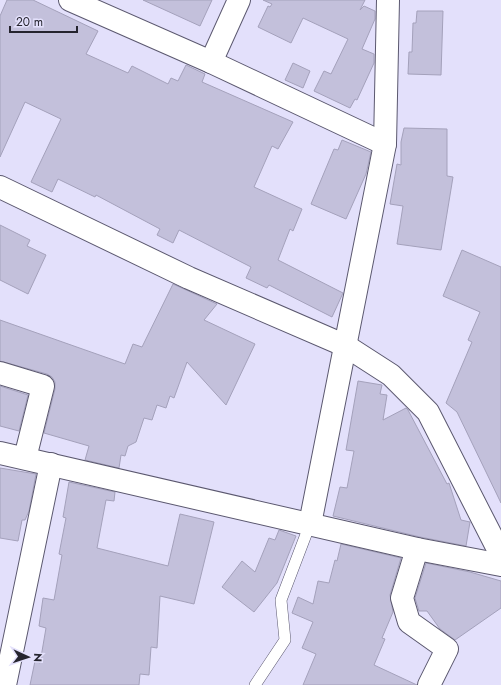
<svg xmlns="http://www.w3.org/2000/svg" width="501" height="685" font-family="Jost,sans-serif">
<style>
.building{fill:#c3c0db;stroke:#a4a1bb}
.lines{fill:none;stroke-linecap:round;stroke-linejoin:round}
.service-casing{stroke:#5b586f;stroke-width:12}
.minor-casing{stroke:#5b586f;stroke-width:24}
.tertiary-casing{stroke:#5b586f;stroke-width:24}
.service{stroke:#fff;stroke-width:11}
.minor{stroke:#fff;stroke-width:22}
.tertiary{stroke:#fff;stroke-width:22}
</style>
<rect width="100%" height="100%" fill="#e3e0fb"/>
<!-- building -->
<g class="building">
<polygon points="7,0 33,0 98,31 86,54 128,73 132,66 168,84 171,78 178,81 186,65 205,74 202,82 293,122 278,149 272,146 254,187 302,209 293,231 290,229 278,260 343,293 332,317 269,285 267,288 246,278 251,267 179,230 173,243 157,235 160,229 96,195 95,197 58,179 52,192 31,182 61,119 25,102 0,157 0,16"/>
<polygon points="143,0 212,0 200,26"/>
<polygon points="263,0 365,0 360,10 364,6 375,11 375,19 362,49 374,54 374,63 357,100 355,99 350,108 314,91 324,71 331,74 348,39 303,18 291,43 258,27 268,6 270,7 272,4"/>
<polygon points="417,11 443,11 441,75 408,74 409,52 412,52 413,23 416,23"/>
<polygon points="293,63 310,71 303,88 285,80"/>
<polygon points="404,128 447,129 447,176 453,177 441,250 397,244 403,206 390,204 397,164 401,165 401,142"/>
<polygon points="342,140 371,152 366,174 346,219 311,204 334,149 338,150"/>
<polygon points="0,225 30,240 27,246 46,255 28,294 0,280"/>
<polygon points="462,250 501,267 501,503 457,412 446,403 472,342 468,340 480,312 443,296"/>
<polygon points="173,284 217,304 204,320 255,344 226,405 187,362 174,398 170,396 166,408 157,405 152,420 144,418 136,442 128,446 125,456 121,455 119,468 85,460 89,446 44,433 55,389 55,382 52,377 47,374 0,361 0,320 125,364 133,344 142,347"/>
<polygon points="358,381 382,385 380,394 387,395 383,420 406,408 408,410 447,484 449,483 461,520 470,522 466,546 420,537 333,516 340,487 347,488 354,451 346,450"/>
<polygon points="0,386 28,395 19,431 0,426"/>
<polygon points="0,468 36,474 29,511 25,520 22,520 18,541 0,538"/>
<polygon points="69,482 115,492 114,501 106,500 97,548 168,566 180,514 214,522 194,604 160,596 157,648 151,647 149,675 140,674 139,685 30,685 35,661 40,663 46,628 39,626 43,598 54,600 62,555 59,554 66,518 63,517"/>
<polygon points="279,530 296,536 277,583 254,612 222,587 242,561 255,572 269,538 275,540"/>
<polygon points="341,544 401,558 390,595 393,612 382,638 385,639 374,665 417,685 303,685 316,654 302,648 313,622 292,613 298,597 313,604 318,581 329,583 335,560 337,561"/>
<polygon points="426,563 470,572 501,581 501,608 455,640 440,629 427,611 419,611 415,598"/>
</g>
<g class="lines">
<!-- service casing -->
<g class="service-casing">
<polyline id="service" points="255,685 285,640 281,600 310,524"/>
</g>
<!-- minor casing -->
<g class="minor-casing">
<g id="minor">
<polyline points="70,0 211,62 385,144"/>
<polyline points="211,62 239,0"/>
<polyline points="0,373 43,386 25,458"/>
<polyline points="0,453 417,549 501,565"/>
<polyline points="310,524 385,144 388,0"/>
<polyline points="417,549 402,598 409,622 447,649 429,685"/>
<polyline points="5,685 51,464"/>
</g>
</g>
<!-- tertiary casing -->
<g class="tertiary-casing">
<polyline id="tertiary" points="0,187 189,278 346,346 391,375 428,412 501,555"/>
</g>
<!-- service -->
<use href="#service" class="service"/>
<!-- minor -->
<use href="#minor" class="minor"/>
<!-- tertiary -->
<use href="#tertiary" class="tertiary"/>
</g>
<!-- north arrow -->
<g transform="translate(28 657) rotate(93)" stroke="#e3e0fb" stroke-width="3" paint-order="stroke">
<path d="M0-3L7 15L0 10L-7 15Z" fill="#25242e"/>
<text y="-6" font-size="11" font-weight="bold" text-anchor="middle" fill="#25242e">N</text>
</g>
<!-- scale -->
<path d="M10 26v6h67v-6" fill="none" stroke="#25242e" stroke-width="2"/>
<text x="16" y="26" font-size="12" fill="#25242e" stroke="#e3e0fb" stroke-width="3" paint-order="stroke">20 m</text>
</svg>
